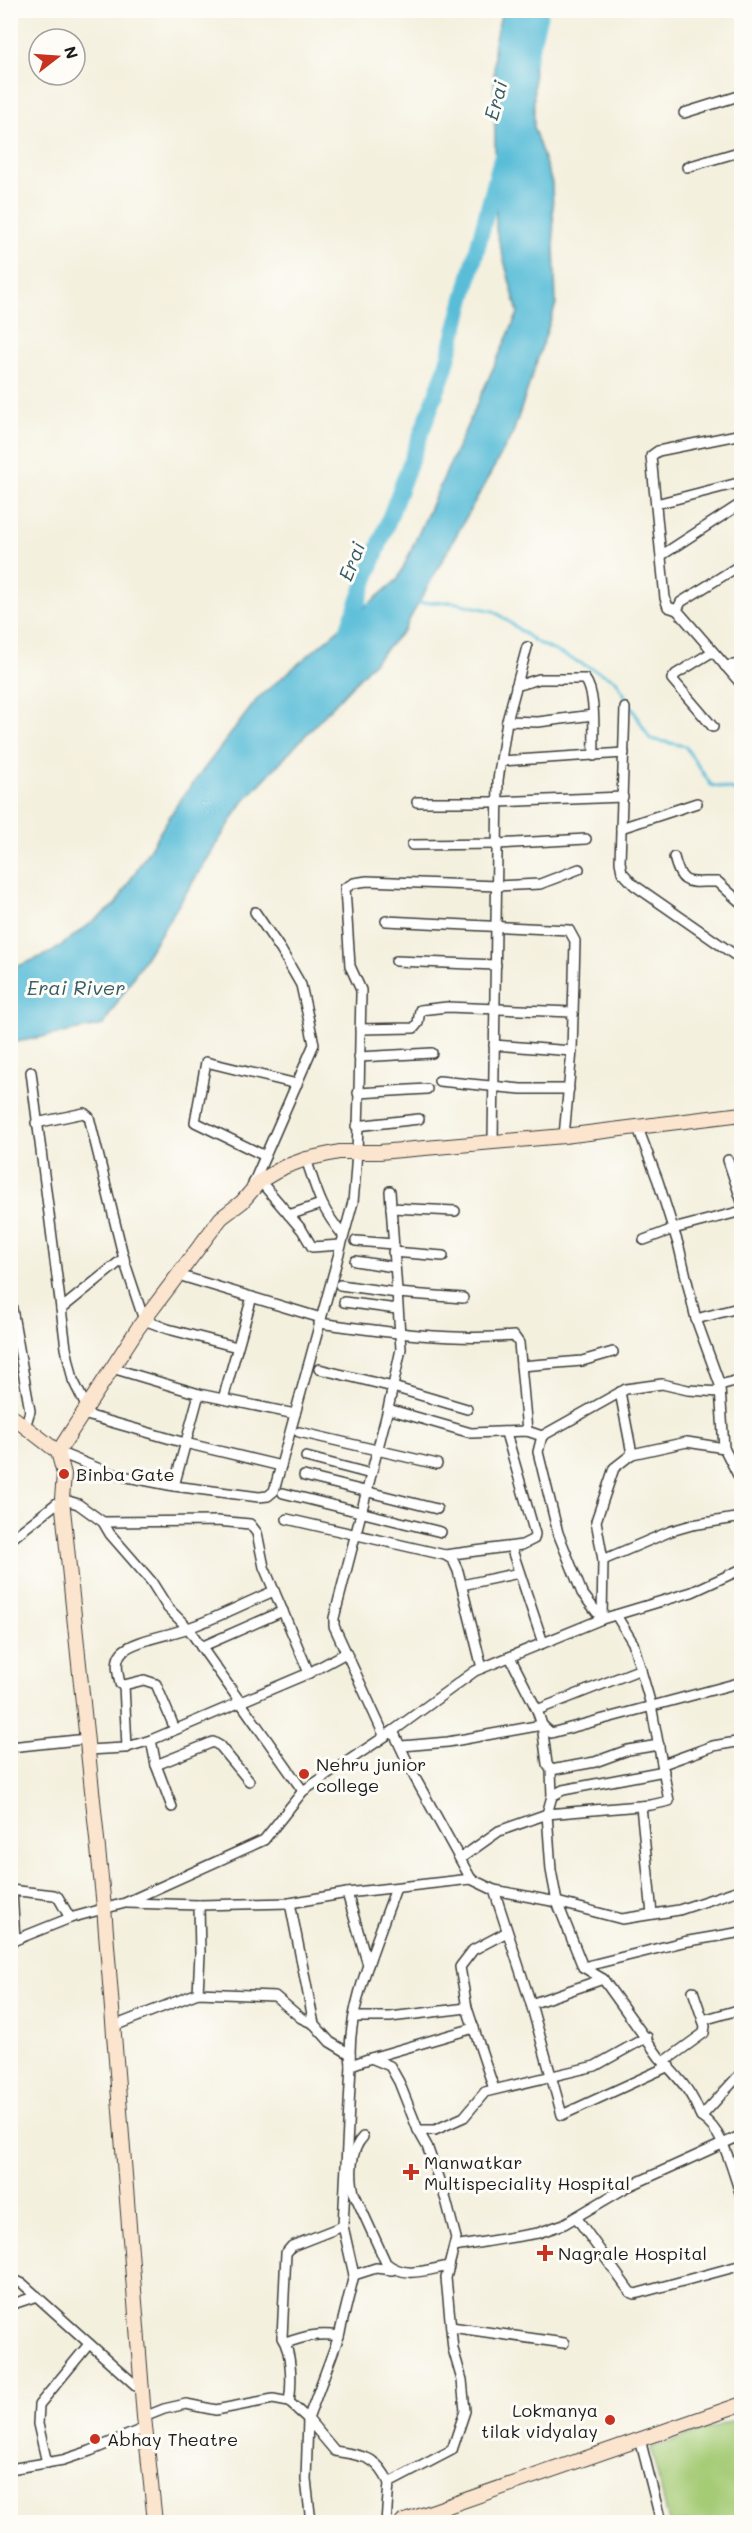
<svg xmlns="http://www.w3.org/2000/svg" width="752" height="2533" font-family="Mali,sans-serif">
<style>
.green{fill:#a4cb75;stroke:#607448;stroke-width:1.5}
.water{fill:#5abdd8;stroke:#3b6c7a;stroke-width:1.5}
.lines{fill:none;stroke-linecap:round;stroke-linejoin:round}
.stream{stroke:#5abdd8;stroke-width:3}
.river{stroke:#5abdd8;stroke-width:16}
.street-casing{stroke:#3c3c39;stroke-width:12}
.secondary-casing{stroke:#3c3c39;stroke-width:16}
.street{stroke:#fff;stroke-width:9}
.secondary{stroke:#fbe5cf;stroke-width:14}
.poi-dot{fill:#c8321e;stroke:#fdfcf7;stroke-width:2}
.labels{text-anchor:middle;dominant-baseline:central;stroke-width:6;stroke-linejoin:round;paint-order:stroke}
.poi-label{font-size:18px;fill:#1c1c1c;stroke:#fdfcf7;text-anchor:start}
.water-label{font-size:20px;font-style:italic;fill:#355c67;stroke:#fdfcf7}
</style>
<rect width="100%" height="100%" fill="#fdfcf7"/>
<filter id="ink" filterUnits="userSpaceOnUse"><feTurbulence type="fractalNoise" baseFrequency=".0167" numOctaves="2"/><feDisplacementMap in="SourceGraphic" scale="12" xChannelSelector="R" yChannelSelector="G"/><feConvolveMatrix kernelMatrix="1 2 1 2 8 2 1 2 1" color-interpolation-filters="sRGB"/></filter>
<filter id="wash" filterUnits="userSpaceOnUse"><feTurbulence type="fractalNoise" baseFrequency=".008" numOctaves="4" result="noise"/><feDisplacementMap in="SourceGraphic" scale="24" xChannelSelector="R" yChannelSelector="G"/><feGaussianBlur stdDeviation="1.35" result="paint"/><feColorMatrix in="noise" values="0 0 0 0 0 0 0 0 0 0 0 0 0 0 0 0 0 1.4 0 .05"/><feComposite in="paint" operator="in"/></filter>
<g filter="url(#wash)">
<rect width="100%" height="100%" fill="#f4f0de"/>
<!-- green -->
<polygon class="green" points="741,2418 741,2522 669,2522 651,2448"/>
<!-- water -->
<polygon class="water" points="502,11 533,11 534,129 552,183 556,304 513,433 403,631 243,802 103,1025 11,1043 11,969 52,952 115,905 178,803 258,698 398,579 518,313 496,230 494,43"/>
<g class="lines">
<!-- stream -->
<g class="stream">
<polyline points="418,603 452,602 494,611 536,642 616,680 650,739 685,746 711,785 742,792"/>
<polyline points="357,604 372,604"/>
</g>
<!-- river -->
<g class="river">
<polyline points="528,59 541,10"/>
<polyline points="344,639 445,370 501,159"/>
</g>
</g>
</g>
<g filter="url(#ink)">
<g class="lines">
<!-- street casing -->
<g class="street-casing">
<g id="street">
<polyline points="684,113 742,95"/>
<polyline points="687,167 742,151"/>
<polyline points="656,504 742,482"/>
<polyline points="662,555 742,503"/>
<polyline points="742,564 681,602 677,610 742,685"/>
<polyline points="677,610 668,607 665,598 651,456 658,451 742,434"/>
<polyline points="712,652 676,674 672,679 713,727"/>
<polyline points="725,666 742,664"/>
<path d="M 516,686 L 539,679 L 585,679 C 597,694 593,736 594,756"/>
<polyline points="625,708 620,862 622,872 634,885 742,960"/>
<polyline points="507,721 538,722 593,715"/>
<polyline points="501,761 624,753"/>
<polyline points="417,802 497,802 623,797"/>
<polyline points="621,828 697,803"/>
<polyline points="412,845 497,844 586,839"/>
<path d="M 674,857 C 682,889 690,881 718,882 L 742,904"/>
<polyline points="386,921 569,930 575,941 572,1051 564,1136"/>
<polyline points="396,961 496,965"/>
<polyline points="360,1029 414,1028 418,1023 420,1010 447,1007 572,1012"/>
<polyline points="494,1045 572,1051"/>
<polyline points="359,1057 432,1053"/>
<polyline points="31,1072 66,1348 73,1380 87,1408"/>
<polyline points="439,1081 521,1089 569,1089"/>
<polyline points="358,1093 427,1089"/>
<polyline points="36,1123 84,1113 89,1117 125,1263 144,1320 168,1329 237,1347"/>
<polyline points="356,1126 419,1119"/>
<polyline points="638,1128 658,1181 679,1247 696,1319 720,1385 742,1379"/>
<polyline points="493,1141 498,780 507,721 527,647"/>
<polyline points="265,1156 195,1122 206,1062 297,1084"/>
<path d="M 306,1159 C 317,1191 320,1208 343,1235"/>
<polyline points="728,1160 742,1202"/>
<polyline points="260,1181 302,1230 312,1247 340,1245"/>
<polyline points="253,1184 314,1044 301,985 281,950 255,912"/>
<polyline points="390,1191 401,1349 388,1409 471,1433 527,1431 542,1436 626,1389 662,1384 688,1390 720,1392"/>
<polyline points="391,1208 455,1211"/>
<polyline points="289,1215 321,1204"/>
<polyline points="644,1240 673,1229 742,1211"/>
<polyline points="356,1241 393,1244"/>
<polyline points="393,1252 443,1256"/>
<polyline points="355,1261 394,1267"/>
<polyline points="178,1275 321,1318"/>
<polyline points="340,1285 397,1293 463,1298"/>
<polyline points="10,1297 30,1411 25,1427"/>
<polyline points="344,1302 397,1309"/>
<polyline points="61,1309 124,1258"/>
<polyline points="696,1319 742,1307"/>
<path d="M 319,1323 C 385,1332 448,1341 514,1336 L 519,1343 L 527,1431"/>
<polyline points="521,1366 582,1361 613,1352"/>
<polyline points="112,1368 199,1394 295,1414"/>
<polyline points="319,1369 393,1387 467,1409"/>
<polyline points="720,1388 724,1448 742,1483"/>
<polyline points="223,1399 252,1297"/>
<polyline points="83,1414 185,1443 281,1466"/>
<polyline points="299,1432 437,1464"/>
<polyline points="542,1436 538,1452 558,1533 582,1593 602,1619 603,1560 596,1521 614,1468 632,1454 620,1392"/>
<path d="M 58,1452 L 112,1474 L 174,1486 L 259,1497 L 268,1496 L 274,1491 L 353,1202 C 360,1134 359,1064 361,996 L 361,990 L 350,966 L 345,888 L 354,883 L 367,881 L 497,886 L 540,884 L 579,869"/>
<polyline points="632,1454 687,1442 724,1448"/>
<polyline points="306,1457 371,1474"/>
<polyline points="304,1476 437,1509"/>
<polyline points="174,1486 199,1394"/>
<polyline points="283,1493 441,1532"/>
<polyline points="287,1519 445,1555 453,1560 458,1571 482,1668"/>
<polyline points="103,1522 217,1521 250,1524 257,1533 264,1567 309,1673"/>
<polyline points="10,1540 62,1499 78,1504 103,1522 110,1534 151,1581 168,1608 188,1628 303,1791"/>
<polyline points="511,1547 543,1643"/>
<polyline points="445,1555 522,1545 534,1539 535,1534 506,1433"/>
<polyline points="603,1560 671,1531 692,1525 742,1517"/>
<polyline points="462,1585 519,1573"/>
<polyline points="201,1647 283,1611"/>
<path d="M 510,1657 L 537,1710 L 542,1725 L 547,1764 L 551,1770 L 552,1796 L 547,1814 L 551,1870 L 557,1902 L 583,1967 L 603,1979 L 659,2057 C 678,2078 691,2089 701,2117 C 725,2131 732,2172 742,2198"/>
<polyline points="124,1685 144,1680 156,1684 175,1729"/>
<polyline points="537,1710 641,1669"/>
<polyline points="393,1731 414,1776 471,1879"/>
<polyline points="384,1735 334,1626 334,1618 388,1409"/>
<polyline points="151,1740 156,1765 172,1807"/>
<polyline points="402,1746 448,1742 542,1725 551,1733 742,1682"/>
<polyline points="10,1747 87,1739"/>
<path d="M 127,1748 L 124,1685 L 120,1684 C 118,1673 114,1661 122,1652 C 134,1640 171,1635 188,1628 C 217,1618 245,1603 274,1591"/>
<polyline points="88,1750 124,1748 151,1740 309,1673 346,1653"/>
<polyline points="663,1764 713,1746 742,1741"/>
<polyline points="156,1765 213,1742 220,1746 249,1781"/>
<polyline points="551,1770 595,1762 628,1750 659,1745"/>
<polyline points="552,1796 563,1790 664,1771"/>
<polyline points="641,1806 652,1914"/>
<polyline points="461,1858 499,1831 547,1814 651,1805 669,1801 651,1705 633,1643 616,1615"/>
<polyline points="10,1890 54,1895 58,1897 70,1918"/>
<polyline points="12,1890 15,1940"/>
<polyline points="494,1890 531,2004 562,2115 669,2066"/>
<polyline points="347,1893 368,1965"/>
<polyline points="127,1903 199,1905 290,1903 347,1893 471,1879 494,1890 557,1902 622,1919 679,1910 742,1889"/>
<polyline points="290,1903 314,2024"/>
<polyline points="10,1942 70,1918 125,1903 264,1840 303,1791 393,1731 475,1671 602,1619 692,1592 742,1569"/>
<polyline points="583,1967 683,1942 742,1932"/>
<polyline points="198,1993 200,1954 199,1905"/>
<polyline points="531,2004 603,1979"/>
<polyline points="355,2017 390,2017 467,2008"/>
<polyline points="703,2020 738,2010 742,2020"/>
<polyline points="114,2026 198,1993 275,1996 301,2018 314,2024 330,2042 350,2054"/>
<polyline points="371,2058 474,2028"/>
<polyline points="664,2062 704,2033 705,2026 693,1991"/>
<polyline points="351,2065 371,2058 390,2066 399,2082 418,2130 427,2146 446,2200 456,2238 446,2278 453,2349 462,2380 465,2411 452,2450 389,2483 386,2522"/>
<polyline points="494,2089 467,2008 460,1967 473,1950 507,1932"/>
<polyline points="701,2117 742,2072"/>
<polyline points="418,2130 435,2130 464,2117 485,2092 595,2066 647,2037"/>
<path d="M 363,2137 C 350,2150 350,2176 354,2193 L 386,2263 C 405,2279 426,2270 449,2266"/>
<polyline points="576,2217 630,2292 635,2294 742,2265"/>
<polyline points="454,2247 538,2233 564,2224 625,2188 742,2135"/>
<polyline points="354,2275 376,2268 392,2270"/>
<polyline points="10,2278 23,2284 142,2391"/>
<polyline points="10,2305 37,2296"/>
<polyline points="451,2327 564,2343"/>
<path d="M 286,2343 C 305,2336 319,2333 339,2336"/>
<path d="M 289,2402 C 292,2385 292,2352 282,2338 L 286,2253 L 292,2246 L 343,2226"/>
<path d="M 144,2417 L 164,2409 L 186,2404 L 216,2410 L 273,2399 L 289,2402 L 308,2419 L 335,2451 C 363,2456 376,2455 389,2483"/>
<polyline points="640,2439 661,2522"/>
<polyline points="47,2463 38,2424 39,2405 89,2344"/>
<polyline points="10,2469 63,2460 90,2451 145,2428"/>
<path d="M 311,2522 L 306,2480 L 308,2419 L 339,2336 L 354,2275 L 343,2226 L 351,2065 C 344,2014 379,1936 396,1888"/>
</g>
</g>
<!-- secondary casing -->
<g class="secondary-casing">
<g id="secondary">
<polyline points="10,1415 58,1452 64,1474 62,1499 104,1907 144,2417 155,2522"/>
<polyline points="58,1452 138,1328 221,1218 242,1202 260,1181 284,1167 306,1159 339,1152 379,1152 564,1136 742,1114"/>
<polyline points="402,2522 742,2404"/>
</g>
</g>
<!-- street -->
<use href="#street" class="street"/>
<!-- secondary -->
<use href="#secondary" class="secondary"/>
</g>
</g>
<!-- markers -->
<g class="poi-dot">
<circle cx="64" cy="1474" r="6"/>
<circle cx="304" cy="1774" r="6"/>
<path d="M408 2163h6v6h6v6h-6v6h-6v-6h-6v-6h6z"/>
<path d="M542 2244h6v6h6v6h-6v6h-6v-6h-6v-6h6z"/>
<circle cx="610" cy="2420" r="6"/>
<circle cx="95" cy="2439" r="6"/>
</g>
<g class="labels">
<!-- poi labels -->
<g class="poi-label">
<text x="76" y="1474">Binba Gate</text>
<text x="316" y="1764">Nehru junior<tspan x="316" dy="21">college</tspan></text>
<text x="424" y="2162">Manwatkar<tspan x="424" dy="21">Multispeciality Hospital</tspan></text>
<text x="558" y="2253">Nagrale Hospital</text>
<text x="598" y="2410" text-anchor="end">Lokmanya<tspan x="598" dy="21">tilak vidyalay</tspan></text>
<text x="107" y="2439">Abhay Theatre</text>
</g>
<!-- water labels -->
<g class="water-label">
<text transform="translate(495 100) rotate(-75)">Erai</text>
<text transform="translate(351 561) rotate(-69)">Erai</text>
<text x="76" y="987">Erai River</text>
</g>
</g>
<!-- margin -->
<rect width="752" height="2533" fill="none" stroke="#fdfcf7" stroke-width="36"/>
<!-- north arrow -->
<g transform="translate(57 57) rotate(73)"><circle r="28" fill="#fdfcf7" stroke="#a3a29f" stroke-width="1.5"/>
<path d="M0-4.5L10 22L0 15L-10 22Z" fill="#c8321e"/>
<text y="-9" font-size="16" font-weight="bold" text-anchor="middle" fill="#1c1c1c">N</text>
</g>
</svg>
